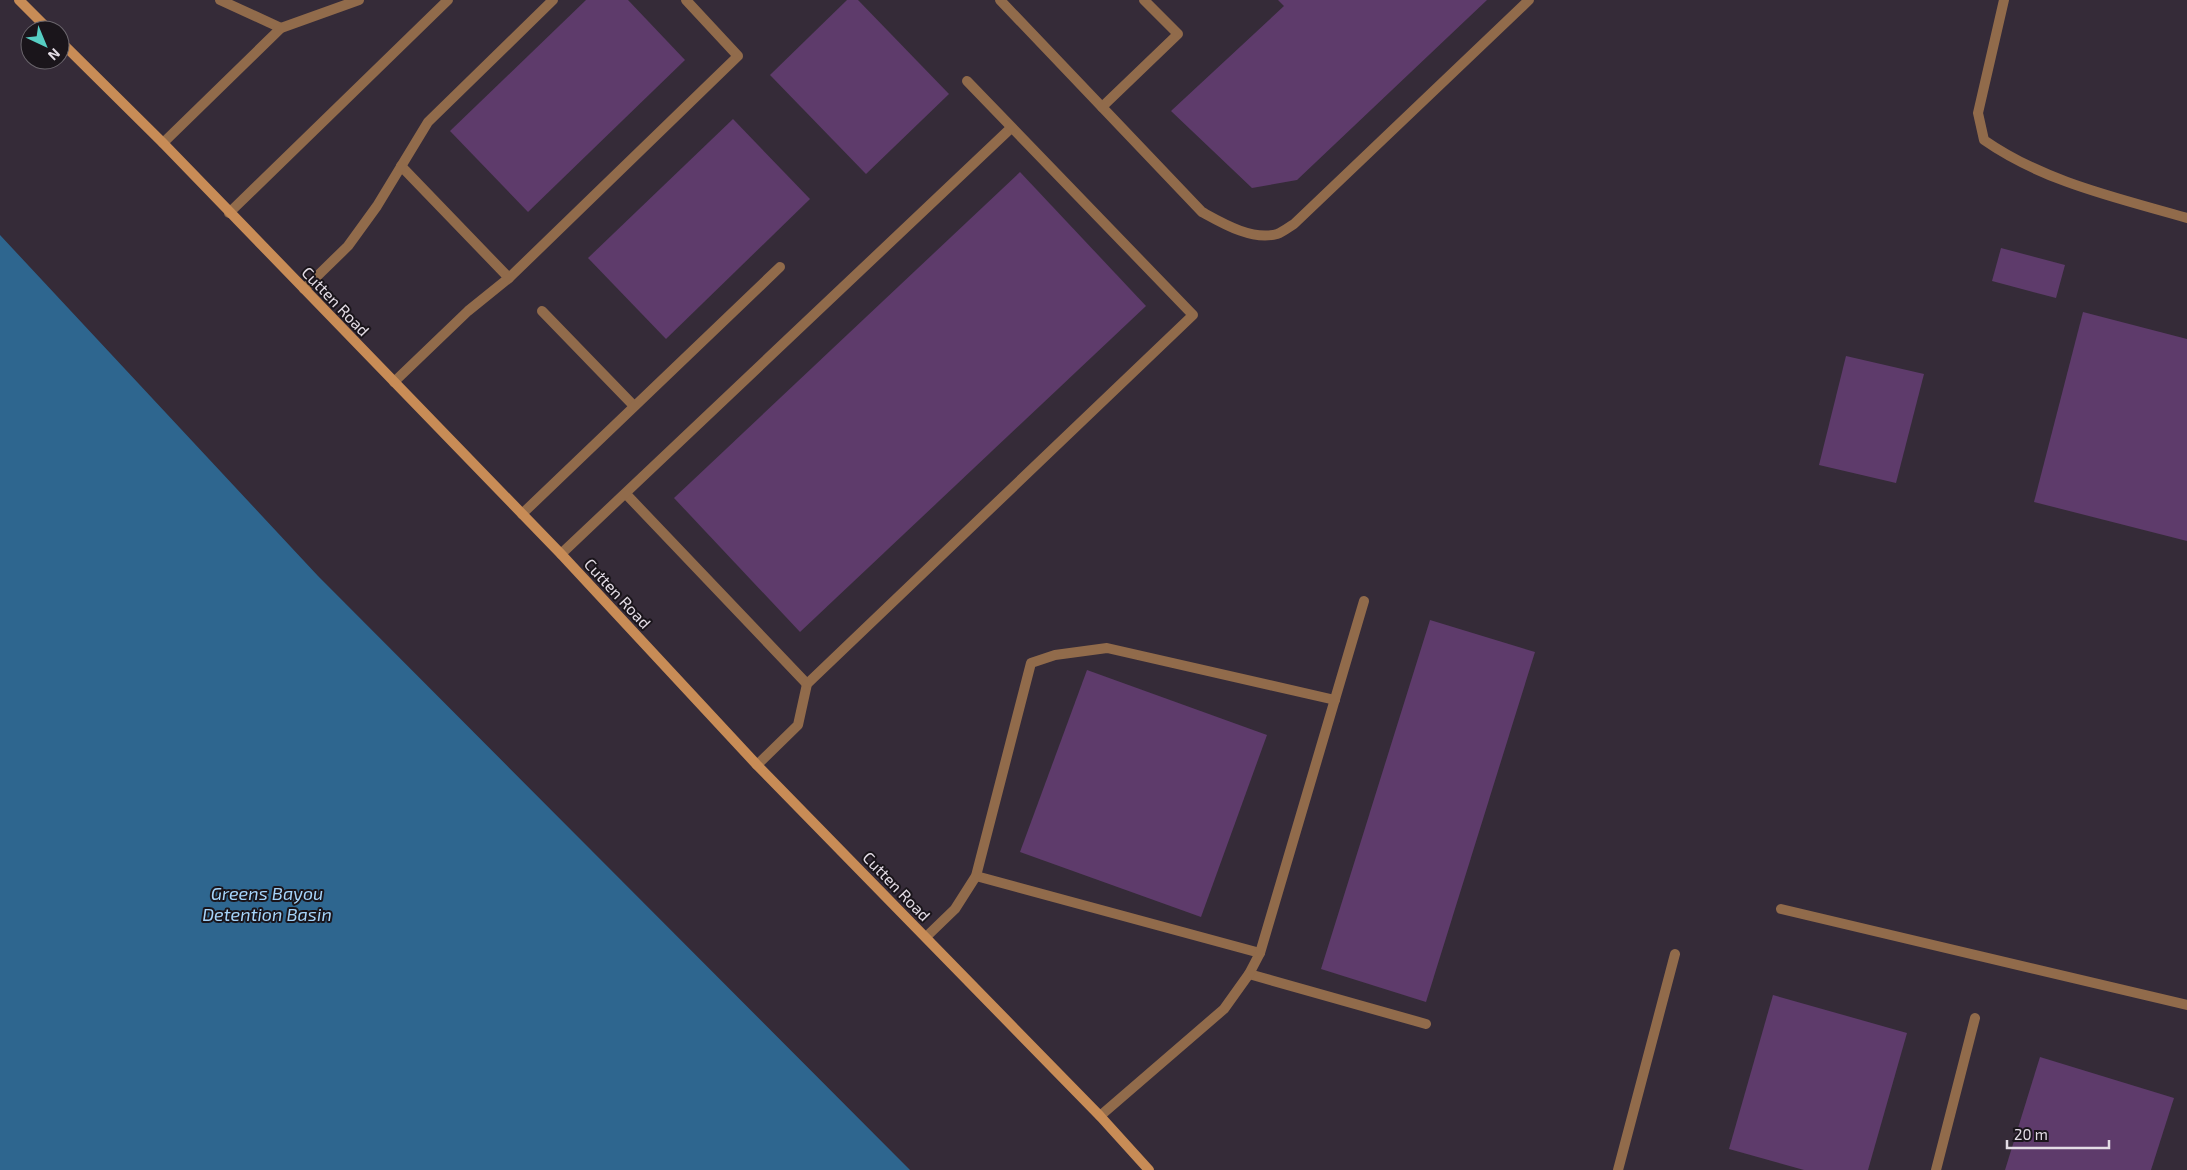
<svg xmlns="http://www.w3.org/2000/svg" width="2187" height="1170" font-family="'Exo 2',sans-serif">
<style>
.water{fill:#2e668f}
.building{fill:#5e3b6b}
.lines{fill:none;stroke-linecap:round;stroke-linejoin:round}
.lane{stroke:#916b4b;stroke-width:10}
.secondary{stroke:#c88c56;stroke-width:10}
.labels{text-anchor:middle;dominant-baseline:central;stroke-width:4;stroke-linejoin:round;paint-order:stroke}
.street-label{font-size:16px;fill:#e3dce5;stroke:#1a151b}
.water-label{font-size:18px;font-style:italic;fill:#a6d4fa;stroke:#1a151b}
</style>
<rect width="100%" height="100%" fill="#352b38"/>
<!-- water -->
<polygon class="water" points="0,235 318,576 910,1170 0,1170"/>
<!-- building -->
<g class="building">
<polygon points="586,0 628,0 685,60 528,212 450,131"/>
<polygon points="847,0 858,0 949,94 866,174 770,75"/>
<polygon points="1278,0 1487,0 1297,180 1252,188 1171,111 1284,6"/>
<polygon points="733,119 810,199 666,339 588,258"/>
<polygon points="1020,172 1146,306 800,632 674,498"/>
<polygon points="2001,248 2065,265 2056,298 1992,281"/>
<polygon points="2083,312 2187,339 2187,541 2034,502"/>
<polygon points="1846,356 1924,374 1896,483 1819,465"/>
<polygon points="1430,620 1535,652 1426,1002 1321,969"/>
<polygon points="1087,670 1267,735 1201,917 1020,852"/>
<polygon points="1773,995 1907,1033 1868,1170 1804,1170 1729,1149"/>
<polygon points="2040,1057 2174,1098 2151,1170 2005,1170"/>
</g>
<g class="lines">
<!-- lane -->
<g class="lane">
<polyline points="220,0 281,28"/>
<path d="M 1000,0 L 1202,212 C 1222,223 1252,241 1277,234 C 1283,232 1289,227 1294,224 L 1529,0"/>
<path d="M 2004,0 L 1978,113 L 1984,140 C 2044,182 2118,198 2187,218"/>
<polyline points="1102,107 1178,34 1144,0"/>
<polyline points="163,143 281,28 359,0"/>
<polyline points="401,166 509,278"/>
<polyline points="229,213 448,0"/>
<polyline points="304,289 348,246 377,206 428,122 553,0"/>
<polyline points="542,311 634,406"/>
<polyline points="394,382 468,311 509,278 738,56 686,0"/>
<polyline points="626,494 807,684"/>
<polyline points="522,514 780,267"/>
<polyline points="561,554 1011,128"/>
<polyline points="757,765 798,725 807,684 1193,315 967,81"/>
<polyline points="976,876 1260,953"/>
<polyline points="1781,909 2187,1005"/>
<polyline points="926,937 955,909 976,876 1031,663 1055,655 1107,648 1335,700"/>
<polyline points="1249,974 1426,1024"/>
<polyline points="1100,1116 1224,1009 1249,974 1260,953 1364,601"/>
<polyline points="1618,1170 1675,954"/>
<polyline points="1936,1170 1975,1018"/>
</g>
<!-- secondary -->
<g class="secondary">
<polyline points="19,0 49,30"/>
<polyline points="60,41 163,143 561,554 757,765 1100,1116 1149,1170"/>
</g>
</g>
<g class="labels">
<!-- street labels -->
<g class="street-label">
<text transform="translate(336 301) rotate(46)">Cutten Road</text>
<text transform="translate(618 593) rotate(47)">Cutten Road</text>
<text transform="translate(897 886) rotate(46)">Cutten Road</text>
</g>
<!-- water labels -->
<g class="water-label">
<text x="267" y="893">Greens Bayou<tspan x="267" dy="21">Detention Basin</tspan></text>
</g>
</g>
<!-- north arrow -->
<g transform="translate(45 45) rotate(136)"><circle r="24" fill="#1a151b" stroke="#6a656c"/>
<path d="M0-4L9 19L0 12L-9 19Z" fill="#56cec3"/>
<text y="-8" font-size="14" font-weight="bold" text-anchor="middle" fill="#e3dce5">N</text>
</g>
<!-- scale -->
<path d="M2007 1140v8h102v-8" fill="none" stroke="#e3dce5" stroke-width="2.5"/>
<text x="2014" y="1140" font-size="15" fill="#e3dce5" stroke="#1a151b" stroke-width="4" paint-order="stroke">20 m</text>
</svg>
